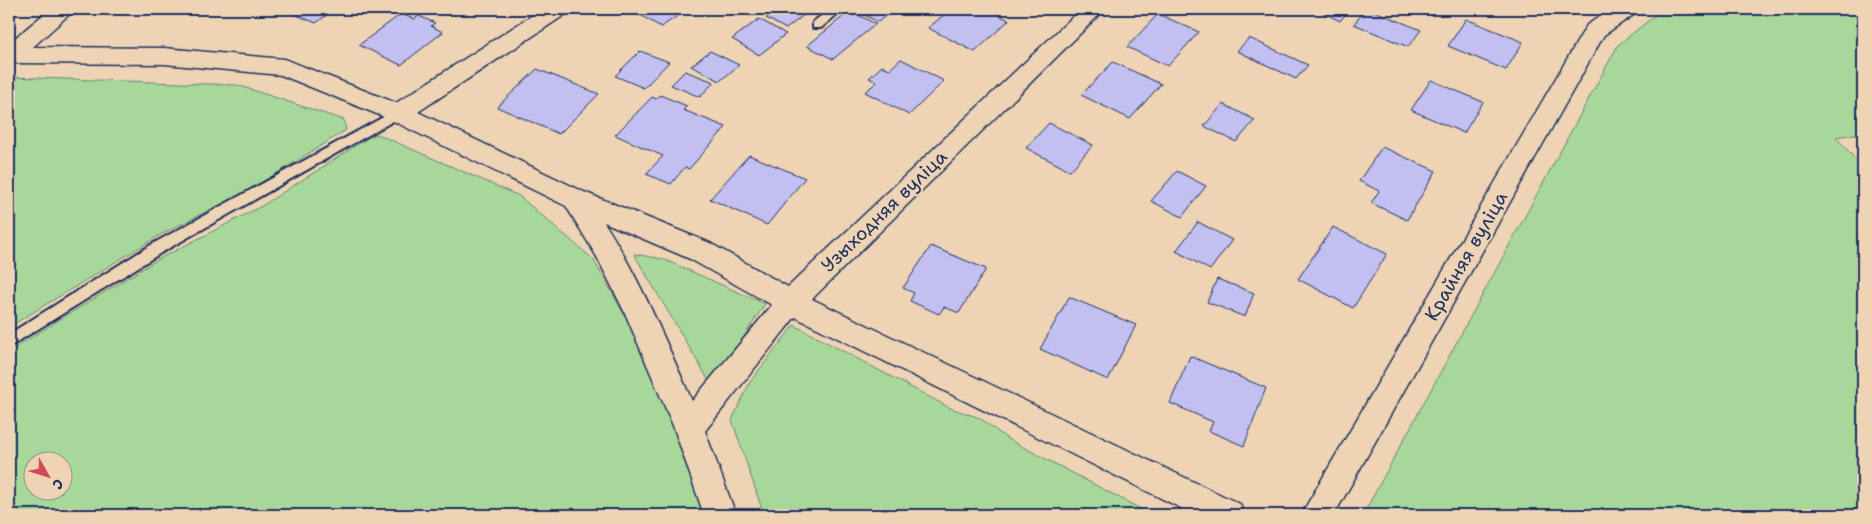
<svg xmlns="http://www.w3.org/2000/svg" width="1872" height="524" font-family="'Shantell Sans',sans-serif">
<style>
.green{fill:#a7d899;stroke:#61847c;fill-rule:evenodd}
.building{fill:#c2bff1;stroke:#1b2f5e}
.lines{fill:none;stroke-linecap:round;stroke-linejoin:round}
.lane-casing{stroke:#1b2f5e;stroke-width:4}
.street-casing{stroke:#1b2f5e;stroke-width:3}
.lane{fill:#eed4b5;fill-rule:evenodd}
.street{fill:#eed4b5;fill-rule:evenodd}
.labels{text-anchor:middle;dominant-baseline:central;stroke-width:4.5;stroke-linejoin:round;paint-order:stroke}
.street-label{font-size:19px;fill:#1b2f5e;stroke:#eed4b5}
</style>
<rect width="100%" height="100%" fill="#eed4b5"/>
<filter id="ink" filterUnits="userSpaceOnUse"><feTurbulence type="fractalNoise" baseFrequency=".02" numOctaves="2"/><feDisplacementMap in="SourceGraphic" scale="10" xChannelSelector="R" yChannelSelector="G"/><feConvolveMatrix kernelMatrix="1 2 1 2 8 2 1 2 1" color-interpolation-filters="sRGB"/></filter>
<g filter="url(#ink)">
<!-- green -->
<g class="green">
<polygon points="1663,9 1863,9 1863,133 1836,137 1863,168 1863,515 1363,515 1618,45"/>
<polygon points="9,77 237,85 344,120 346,130 255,187 160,235 9,327"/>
<path d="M 377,134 L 519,196 L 593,259 L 626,317 L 687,459 L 705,515 L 9,515 L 9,351 L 155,261 L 260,207 L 368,138 ZM 32,462 L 62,462 L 62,492 L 32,492 Z"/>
<polygon points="634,254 663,259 765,304 712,386"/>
<polygon points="794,325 950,408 980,418 1006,438 1152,515 764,515 732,420 750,382"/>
</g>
<!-- building -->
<g class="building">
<polygon points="282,9 335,9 316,23"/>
<polygon points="630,9 688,9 661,27"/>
<polygon points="779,9 794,9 805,14 786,29 766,18"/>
<polygon points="853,9 894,9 878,22"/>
<polygon points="951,9 986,9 1009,20 975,52 928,28"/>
<polygon points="1316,9 1344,9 1348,11 1340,21"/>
<polygon points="1366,9 1369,9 1421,30 1408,47 1354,24"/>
<polygon points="850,11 876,24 833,59 807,46"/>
<polygon points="401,14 414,19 419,16 435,23 431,26 443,32 401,65 359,45"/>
<polygon points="1158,14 1199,32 1168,66 1127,47"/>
<polygon points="759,19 786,34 759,55 732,39"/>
<polygon points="1466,19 1523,42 1506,70 1448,46"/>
<polygon points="1249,38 1308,65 1296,79 1237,51"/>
<polygon points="640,51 669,62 644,88 615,76"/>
<polygon points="710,51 739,65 720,81 691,66"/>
<polygon points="901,59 944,81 909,115 865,92 877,82 869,78 882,66 890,69"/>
<polygon points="1113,62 1161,84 1130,119 1081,95"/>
<polygon points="537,69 599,94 559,134 497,107"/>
<polygon points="685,71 714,82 700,97 671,85"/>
<polygon points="1431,80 1483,102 1464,133 1411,110"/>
<polygon points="660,95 687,106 683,110 726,127 689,169 685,167 671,184 646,174 663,156 615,135 652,97 656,99"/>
<polygon points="1223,104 1255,120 1236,142 1204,126"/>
<polygon points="1049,123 1093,145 1070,171 1026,148"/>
<polygon points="1382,147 1436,171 1407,220 1371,203 1379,191 1359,181"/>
<polygon points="749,155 805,178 767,225 710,199"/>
<polygon points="1177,171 1206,186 1182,217 1151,201"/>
<polygon points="1198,222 1232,240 1210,270 1176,251"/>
<polygon points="1333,227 1387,254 1353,308 1298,279"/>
<polygon points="931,246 986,269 959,313 944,307 939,314 910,301 914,293 903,288"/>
<polygon points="1217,279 1254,293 1245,317 1207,302"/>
<polygon points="1069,297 1136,325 1108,380 1040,349"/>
<polygon points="1190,356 1266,388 1244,446 1209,431 1213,422 1170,403"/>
</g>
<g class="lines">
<!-- lane casing -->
<g class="lane-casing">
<g id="lane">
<polygon points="830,9 843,9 821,28 813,28 813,22"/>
<polygon points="398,109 402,110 404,113 402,116 164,251 9,347 9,334 154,243"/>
</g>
</g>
<!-- street casing -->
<g class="street-casing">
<g id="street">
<path d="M 50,9 L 75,9 L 33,47 L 164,48 L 284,59 L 396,103 L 542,9 L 569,9 L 566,14 L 418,112 L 584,192 L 710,243 L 788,287 L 1081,9 L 1105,9 L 812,299 L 1240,504 L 1244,515 L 1195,515 L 795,317 L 705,431 L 736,515 L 704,515 L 674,428 L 625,313 L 597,257 L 566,206 L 389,119 L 281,75 L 164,64 L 9,63 L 9,43 ZM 604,222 L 690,259 L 772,305 L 692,401 C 665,340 640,278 604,222 Z"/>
<polygon points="1611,9 1638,9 1635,14 1604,35 1334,515 1301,515 1584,30 1587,25"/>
</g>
</g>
<!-- lane -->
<use href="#lane" class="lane"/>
<!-- street -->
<use href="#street" class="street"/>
</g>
</g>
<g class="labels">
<!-- street labels -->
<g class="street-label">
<text transform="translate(884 211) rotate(-44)">Узыходняя вуліца</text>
<text transform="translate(1466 256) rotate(-60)">Крайняя вуліца</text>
</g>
</g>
<!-- margin -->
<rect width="1872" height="524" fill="none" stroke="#eed4b5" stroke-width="30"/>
<rect x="15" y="15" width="1842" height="494" fill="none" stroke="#1b2f5e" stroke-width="2" filter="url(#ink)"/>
<!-- north arrow -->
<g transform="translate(48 476) rotate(129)"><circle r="24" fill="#eed4b5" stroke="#9a9292"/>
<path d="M0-4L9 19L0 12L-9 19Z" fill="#d1495b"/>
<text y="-8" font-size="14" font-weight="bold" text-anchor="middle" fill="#1b2f5e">С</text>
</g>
</svg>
